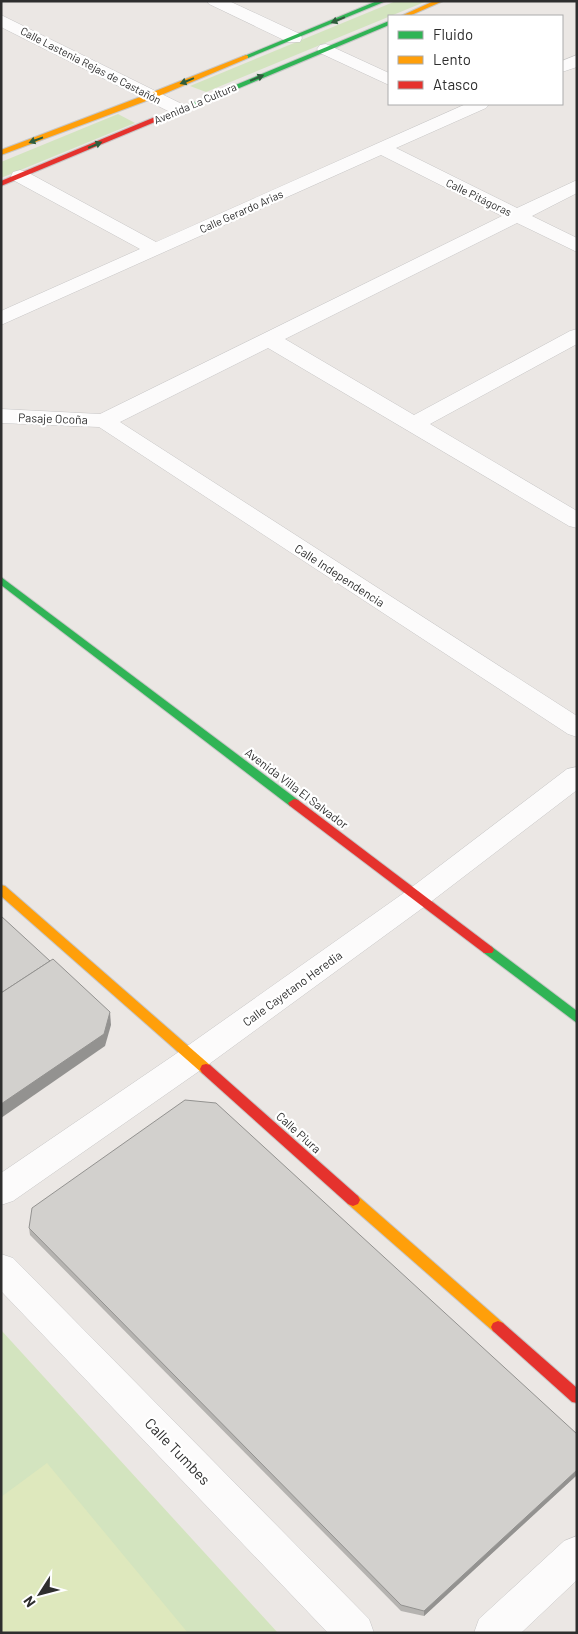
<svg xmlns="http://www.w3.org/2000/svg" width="578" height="1634" font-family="Barlow,sans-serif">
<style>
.green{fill:#d3e4bf}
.pitch{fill:#dee8bd}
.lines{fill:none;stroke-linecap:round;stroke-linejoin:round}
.street-casing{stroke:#c7c6c6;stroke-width:1}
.fast-casing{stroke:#c7c6c6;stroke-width:2}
.slow-casing{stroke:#c7c6c6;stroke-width:2}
.jam-casing{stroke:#c7c6c6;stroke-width:2}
.street{fill:#fcfbfb;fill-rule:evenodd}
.fast{fill:#30b455;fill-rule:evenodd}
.slow{fill:#ff9f0a;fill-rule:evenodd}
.jam{fill:#e5322d;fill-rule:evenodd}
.wall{fill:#b5b3b0}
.shaded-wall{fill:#939290}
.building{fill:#d2d0cd;stroke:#939290}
.oneway{fill:#2f5d3c}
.labels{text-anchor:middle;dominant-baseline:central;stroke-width:4.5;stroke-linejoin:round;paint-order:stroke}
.far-street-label{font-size:11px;fill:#2e2e2e;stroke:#fff}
.street-label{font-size:12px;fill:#2e2e2e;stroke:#fff}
.near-street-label{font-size:15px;fill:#2e2e2e;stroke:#fff}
</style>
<rect width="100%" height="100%" fill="#ebe7e4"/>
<!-- green -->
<g class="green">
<polygon points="396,1 427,1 206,92 190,86"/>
<polygon points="118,114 135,123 1,178 1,162"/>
<polygon points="1,1330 278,1633 1,1633"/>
</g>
<!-- pitch -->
<polygon class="pitch" points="47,1463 188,1633 1,1633 1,1497"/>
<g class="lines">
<!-- street casing -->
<g class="street-casing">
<g id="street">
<polygon points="207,1 229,1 300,34 302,38 300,42 288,42 209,4"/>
<polygon points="1,15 186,106 189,110 186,114 180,115 174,114 1,27"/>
<polygon points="326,44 389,73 389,85 320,53 317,49 320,45"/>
<polygon points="577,55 577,67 562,72 562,61"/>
<polygon points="466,104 489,104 486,108 396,148 517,208 577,180 577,193 532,216 577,238 577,252 517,223 285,339 414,415 570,331 577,329 577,344 430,424 577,511 577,528 569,526 268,348 120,422 577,716 577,737 568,734 99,427 1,423 1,409 100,414 502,216 381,155 1,325 1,311 140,249 13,180 11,176 13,172 20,170 27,172 156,242"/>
<polygon points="577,767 577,790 428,904 205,1067 13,1201 1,1205 1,1173 183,1049 408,890 567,769"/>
<polygon points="1,1254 13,1258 369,1619 374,1633 328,1633 1,1291"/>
<polygon points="577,1536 577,1580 521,1633 474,1633 479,1619 564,1541"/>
</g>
</g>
<!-- fast casing -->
<g class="fast-casing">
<g id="fast">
<polygon points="377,1 386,1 248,58 242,57"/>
<polygon points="389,21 389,25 161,121 154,119"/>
<polygon points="1,577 298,800 300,803 298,806 290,806 1,585"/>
<polygon points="488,945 492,947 577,1011 577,1023 484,953 482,950 484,947"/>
</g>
</g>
<!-- slow casing -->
<g class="slow-casing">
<g id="slow">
<polygon points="434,1 443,1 409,16 401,16"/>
<polygon points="246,55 248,56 248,58 154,98 1,155 1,150 148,94"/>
<polygon points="1,885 5,886 210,1065 212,1069 210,1073 206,1074 202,1073 1,896"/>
<polygon points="353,1194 358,1196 503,1323 505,1327 503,1331 498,1333 493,1331 348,1204 346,1200 348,1196"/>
</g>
</g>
<!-- jam casing -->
<g class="jam-casing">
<g id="jam">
<polygon points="155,117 162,119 1,186 1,181"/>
<polygon points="294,799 298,800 492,947 494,950 492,953 484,953 290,806 288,803"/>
<polygon points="206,1064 210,1065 358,1196 360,1200 358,1204 353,1206 348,1204 202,1073 200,1069 202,1065"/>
<polygon points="498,1321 503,1323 577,1388 577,1403 572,1402 493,1331 491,1327 493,1323"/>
</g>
</g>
<!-- street -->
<use href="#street" class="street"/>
<!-- fast -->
<use href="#fast" class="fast"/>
<!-- slow -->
<use href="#slow" class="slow"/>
<!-- jam -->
<use href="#jam" class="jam"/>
</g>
<!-- wall -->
<polygon class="wall" points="29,1228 577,1434 577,1475 424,1616 401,1611 30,1235"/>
<!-- shaded-wall -->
<g class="shaded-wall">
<polygon points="110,1012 111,1025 105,1046 1,1118 1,1104"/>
<polygon points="577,1470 577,1475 424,1616 424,1611"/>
</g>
<!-- building -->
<g class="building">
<polygon points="1,916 50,961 1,993"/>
<polygon points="53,959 110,1012 104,1034 1,1104 1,993"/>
<polygon points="185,1100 216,1103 577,1434 577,1470 424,1611 401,1605 29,1228 32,1208"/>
</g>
<!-- one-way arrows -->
<defs><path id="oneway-solid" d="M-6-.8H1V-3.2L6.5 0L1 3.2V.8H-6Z" transform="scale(1.25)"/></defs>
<g class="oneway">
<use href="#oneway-solid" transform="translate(338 20) rotate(158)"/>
<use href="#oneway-solid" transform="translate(257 78) rotate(-23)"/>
<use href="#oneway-solid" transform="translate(187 81) rotate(158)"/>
<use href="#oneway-solid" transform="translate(36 140) rotate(159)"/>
<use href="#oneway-solid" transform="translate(95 145) rotate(-23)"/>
</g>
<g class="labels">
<!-- far-street labels -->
<g class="far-street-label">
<text transform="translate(91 65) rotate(27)">Calle Lastenia Rejas de Castañón</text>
<text transform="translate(195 103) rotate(-23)">Avenida La Cultura</text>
<text transform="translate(479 197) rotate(26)">Calle Pitágoras</text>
<text transform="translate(241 211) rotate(-24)">Calle Gerardo Arias</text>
</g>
<!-- street labels -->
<g class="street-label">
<text transform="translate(53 418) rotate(2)">Pasaje Ocoña</text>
<text transform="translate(340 575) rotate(33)">Calle Independencia</text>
<text transform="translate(297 788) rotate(37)">Avenida Villa El Salvador</text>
<text transform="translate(292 988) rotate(-36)">Calle Cayetano Heredia</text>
<text transform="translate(299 1132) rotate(42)">Calle Piura</text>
</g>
<!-- near-street labels -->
<g class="near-street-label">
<text transform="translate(178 1451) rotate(46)">Calle Tumbes</text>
</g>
</g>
<!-- border -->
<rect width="578" height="1634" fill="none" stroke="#2e2e2e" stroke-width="5"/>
<!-- legend -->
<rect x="388" y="15" width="175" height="90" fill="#ffffff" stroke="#ababab"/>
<rect x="398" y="31" width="25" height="8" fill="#30b455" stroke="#ababab"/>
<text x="433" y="40" font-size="15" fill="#2e2e2e">Fluido</text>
<rect x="398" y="56" width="25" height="8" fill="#ff9f0a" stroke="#ababab"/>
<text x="433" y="65" font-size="15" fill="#2e2e2e">Lento</text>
<rect x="398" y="81" width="25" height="8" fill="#e5322d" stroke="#ababab"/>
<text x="433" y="90" font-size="15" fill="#2e2e2e">Atasco</text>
<!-- north arrow -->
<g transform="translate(40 1594) rotate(234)" stroke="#ffffff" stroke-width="4" paint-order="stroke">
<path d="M0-4L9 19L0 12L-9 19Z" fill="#2e2e2e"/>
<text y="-8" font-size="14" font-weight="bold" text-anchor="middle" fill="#2e2e2e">N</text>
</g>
</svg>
